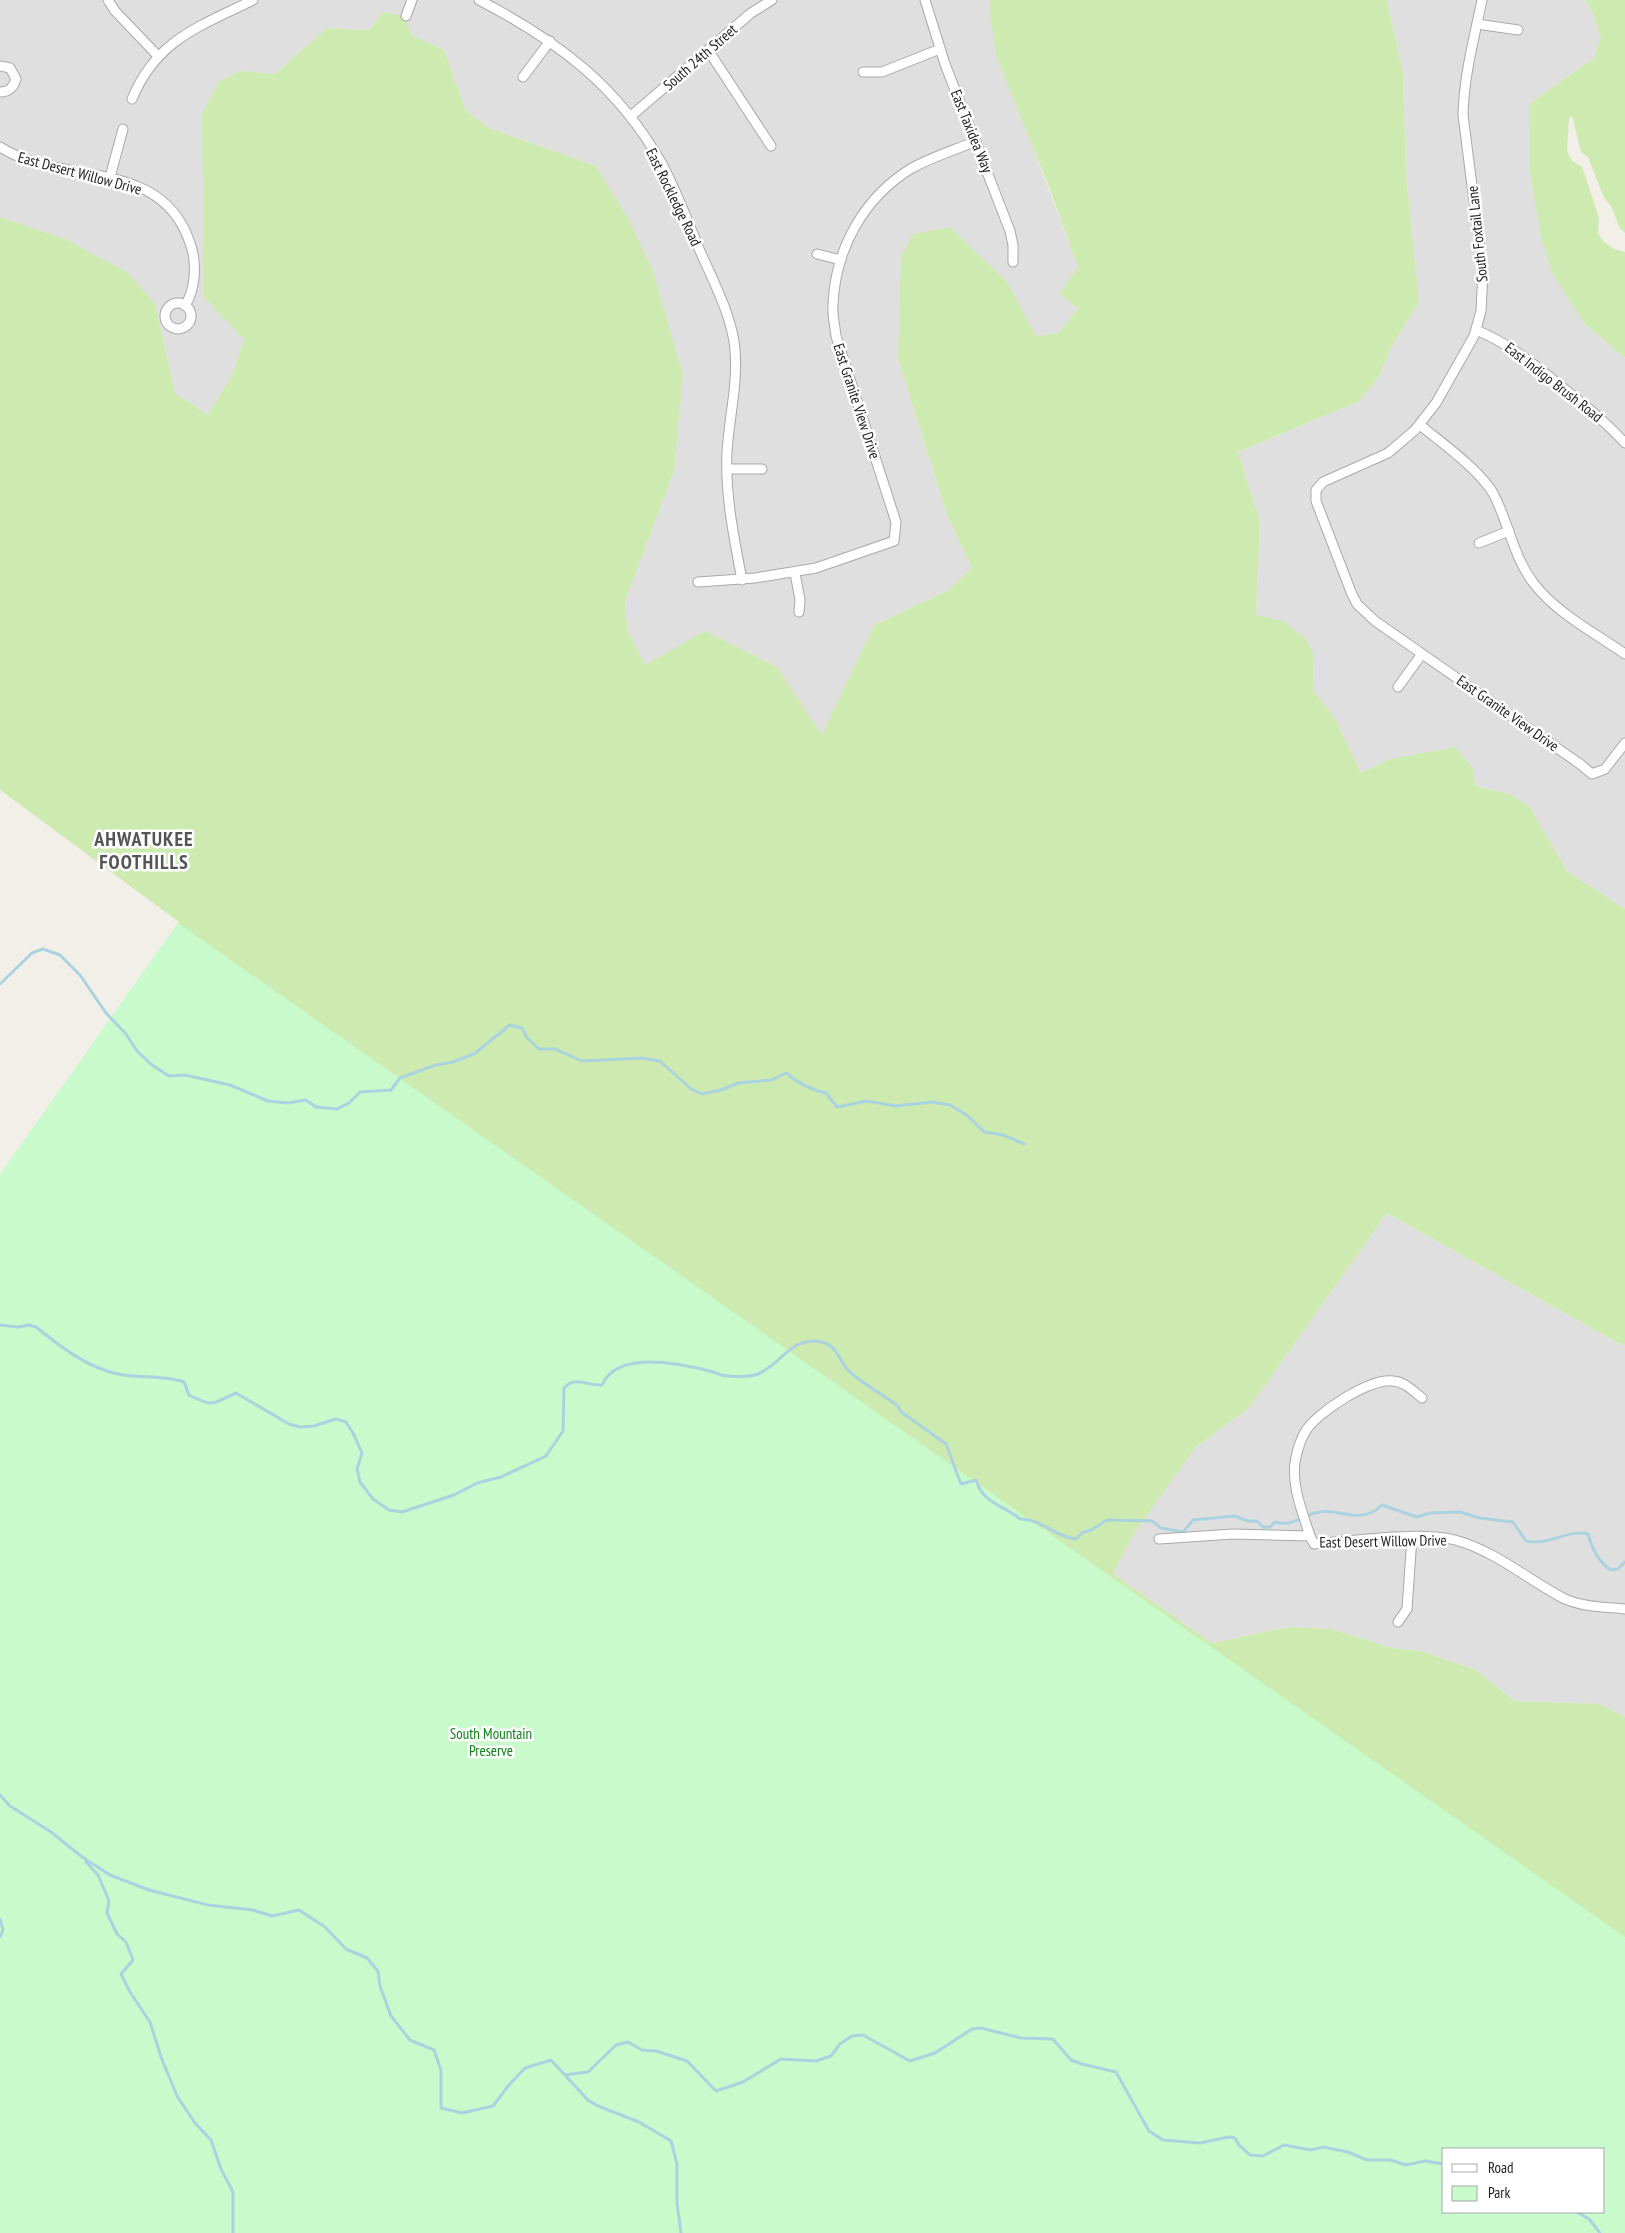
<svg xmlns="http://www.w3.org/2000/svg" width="1625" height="2233" font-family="'PT Sans Narrow',sans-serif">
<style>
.residential{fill:#e0dfdf}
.grass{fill:#cdebb0;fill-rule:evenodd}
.park{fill:#c8facc;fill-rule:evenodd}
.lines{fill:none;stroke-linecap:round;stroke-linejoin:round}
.stream{stroke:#aad3df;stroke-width:3}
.minor-casing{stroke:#a9a9a9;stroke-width:11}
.minor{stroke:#fff;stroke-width:9}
.labels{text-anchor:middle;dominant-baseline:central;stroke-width:5;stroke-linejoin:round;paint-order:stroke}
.street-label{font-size:15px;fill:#222;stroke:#fff}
.park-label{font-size:15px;fill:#0c8416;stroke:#fff}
.district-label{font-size:20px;font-weight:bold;letter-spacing:1px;fill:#555;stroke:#fff}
</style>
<rect width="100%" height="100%" fill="#f2efe9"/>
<!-- residential -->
<g class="residential">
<polygon points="0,0 991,0 989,6 1028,134 1078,267 1078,308 1059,333 1036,336 1006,282 950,227 898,358 947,515 972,568 947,591 874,625 822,736 777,667 743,650 645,666 627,628 625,602 674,471 683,375 668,325 596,166 489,128 466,111 444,50 410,35 383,12 369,30 327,28 275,74 241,71 204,298 244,339 233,373 208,415 175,393 155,303 65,239 0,217"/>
<polygon points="1387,0 1585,0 1590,7 1601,37 1594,58 1529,104 1584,323 1625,358 1625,909 1567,871 1530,807 1510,794 1475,786 1473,768 1390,759 1361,773 1336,720 1313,690 1314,654 1283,621 1256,615 1260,522 1238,452 1360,401 1379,376 1390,349 1419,302 1406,175 1403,73"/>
<polygon points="1387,1213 1618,1343 1625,1345 1625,1717 1600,1704 1515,1701 1474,1669 1420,1651 1392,1648 1331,1629 1288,1627 1212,1643 1113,1574 1135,1532 1196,1447 1249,1408"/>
</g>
<!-- grass -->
<g class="grass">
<path d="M 991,0 L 1387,0 L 1403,73 L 1406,175 L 1419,302 L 1390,349 L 1379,376 L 1360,401 L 1238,452 L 1260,522 L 1256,615 L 1283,621 L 1304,637 L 1314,654 L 1313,690 L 1336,720 L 1361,773 L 1390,759 L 1455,747 L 1473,768 L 1475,786 L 1510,794 L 1530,807 L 1567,871 L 1625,909 L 1625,1345 L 1618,1343 L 1387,1213 L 1249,1408 L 1196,1447 L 1135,1532 L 1113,1574 L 1212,1643 L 1288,1627 L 1331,1629 L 1392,1648 L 1420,1651 L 1474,1669 L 1515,1701 L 1600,1704 L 1625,1717 L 1625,2233 L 0,2233 L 0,1177 L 179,922 L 0,790 L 0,217 L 65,239 L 127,272 L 155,303 L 175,393 L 208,415 L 233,373 L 244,339 L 204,298 L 202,114 L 219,81 L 241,71 L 275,74 L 327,28 L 369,30 L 383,12 L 406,16 L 411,35 L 444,50 L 466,111 L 489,128 L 596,166 L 629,220 L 653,271 L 683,375 L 674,471 L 625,602 L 627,628 L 645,665 L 705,631 L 777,667 L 822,735 L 874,625 L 947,591 L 972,568 L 947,515 L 898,358 L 901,256 L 913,234 L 950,227 L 1007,282 L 1036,336 L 1059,333 L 1078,308 L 1059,294 L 1078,267 L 1049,187 L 996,55 L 989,6 ZM 1444,2149 L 1604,2149 L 1604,2212 L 1444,2212 Z"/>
<polygon points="1585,0 1625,0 1625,233 1620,228 1611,206 1604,198 1588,157 1581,152 1572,116 1569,118 1567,151 1572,161 1582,167 1586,178 1599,218 1598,233 1603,241 1614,249 1625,252 1625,358 1584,323 1554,276 1541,238 1530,172 1529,104 1594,58 1601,37 1590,7"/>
</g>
<!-- park -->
<path class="park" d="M 178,923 L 1625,1937 L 1625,2233 L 0,2233 L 0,1174 ZM 1444,2149 L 1604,2149 L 1604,2212 L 1444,2212 Z"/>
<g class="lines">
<!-- stream -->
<g class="stream">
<path d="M 0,984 L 32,953 L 43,949 L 60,955 L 80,975 L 106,1013 L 126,1034 L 137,1051 L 152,1065 L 169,1076 L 185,1075 L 230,1085 L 268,1101 L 288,1103 L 306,1100 L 316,1107 L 337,1109 L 349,1103 L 360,1092 L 391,1090 L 400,1078 L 436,1065 L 453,1062 L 474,1054 L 510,1025 L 522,1028 L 527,1038 L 539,1049 L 555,1049 L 582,1061 L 642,1058 L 660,1061 L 691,1089 L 702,1094 L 721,1090 L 738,1083 L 771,1080 L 786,1073 C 798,1083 811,1090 826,1093 L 837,1107 L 867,1101 L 895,1106 L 932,1102 L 950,1105 L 968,1116 L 984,1132 L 1003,1135 L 1024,1144"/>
<path d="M 0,1325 L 18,1327 L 29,1325 L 36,1327 C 61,1347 90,1370 123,1375 C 143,1378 165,1375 184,1382 L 189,1395 C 216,1408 210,1404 236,1393 L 289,1424 L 300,1427 L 314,1426 L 336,1419 L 346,1422 L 353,1433 L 362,1453 L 357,1469 L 360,1482 L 373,1499 L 389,1510 L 402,1512 L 454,1495 L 477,1483 L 501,1477 L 546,1456 L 563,1431 L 564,1388 C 576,1375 586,1386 602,1385 C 618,1349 683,1364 713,1372 C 718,1374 723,1376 728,1376 C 736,1377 750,1377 758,1374 C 779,1365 791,1339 816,1341 C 839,1343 838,1362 851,1373 C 865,1385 883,1395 898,1406 L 900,1411 L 946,1444 L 961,1484 L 976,1480 C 983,1504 1004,1505 1020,1519 C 1042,1519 1055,1537 1076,1539 L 1082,1533 L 1091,1530 L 1107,1520 L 1152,1521 L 1161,1528 L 1183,1532 L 1193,1520 L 1234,1516 L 1248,1521 L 1257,1521 L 1263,1527 L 1270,1527 L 1275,1522 C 1291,1527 1300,1517 1315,1513 C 1338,1506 1359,1527 1382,1505 L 1417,1517 L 1430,1513 L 1460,1512 L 1480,1518 L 1513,1522 L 1526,1541 C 1549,1546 1568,1529 1588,1534 C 1592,1549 1598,1562 1611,1570 L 1618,1569 L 1625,1562"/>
<polyline points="0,1795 10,1806 51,1832 82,1857 110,1875 149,1890 208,1905 253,1910 272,1916 299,1910 325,1927 346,1949 367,1958 378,1971 380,1986 391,2016 410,2040 434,2050 441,2070 441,2108 462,2113 493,2106 509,2085 525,2068 551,2060 588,2100 598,2106 639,2122 671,2141 677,2164 677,2203 681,2233"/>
<polyline points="86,1862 98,1875 109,1901 107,1913 117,1934 126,1942 133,1960 121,1974 130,1992 150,2022 161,2057 177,2096 195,2123 211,2140 221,2169 233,2192 233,2233"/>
<polyline points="0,1919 3,1930 0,1937"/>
<polyline points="565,2075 588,2072 616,2045 628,2042 642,2050 656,2051 687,2061 716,2091 743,2082 781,2059 816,2061 831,2056 840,2044 852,2036 863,2035 910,2061 935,2053 972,2029 981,2028 1021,2038 1053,2039 1071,2060 1082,2064 1116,2072 1149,2131 1163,2140 1200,2143 1229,2137 1235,2138 1239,2145 1250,2155 1263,2156 1284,2145 1311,2150 1323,2147 1348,2152 1367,2160 1390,2160 1406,2165 1425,2161 1444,2164"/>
<polyline points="1577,2212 1589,2219 1600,2233"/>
</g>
<!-- minor casing -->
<g class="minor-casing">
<g id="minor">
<polyline points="108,0 115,11 158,56"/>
<path d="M 479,0 C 558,41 618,86 662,164 C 677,192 688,222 700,251 C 713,280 733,319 735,350 C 738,384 729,418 727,452 C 725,495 734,538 742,580"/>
<polyline points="925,0 945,64 1010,231 1013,245 1013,262"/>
<path d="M 1482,0 C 1474,39 1464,75 1463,115 L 1483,272 L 1481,311 L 1474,336 L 1436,403 L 1415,430 L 1388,453 L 1323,482 L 1316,490 L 1316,501 L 1351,592 L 1357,604 L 1375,621 L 1580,764 L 1592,774 L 1605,769 L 1625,743"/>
<polyline points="406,16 412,0"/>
<polyline points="1477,24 1518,30"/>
<polyline points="708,50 771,146"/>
<path d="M 0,66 L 10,68 L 16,79 C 13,88 9,92 0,92"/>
<polyline points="863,72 882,72 940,49"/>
<polyline points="523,77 550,41"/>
<path d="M 132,99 C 157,39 199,27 253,0"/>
<polyline points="631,116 751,13 772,0"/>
<path d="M 0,147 C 63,187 161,156 190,243 C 197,262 196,288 185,306"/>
<polyline points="110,177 123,129"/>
<polyline points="817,254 841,260"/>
<circle cx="178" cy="316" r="13"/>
<path d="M 1476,330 C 1506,342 1531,362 1556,382 C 1581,402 1604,420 1625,443"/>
<path d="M 1420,425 C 1441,442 1482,472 1494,495 C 1509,524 1514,559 1535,585 C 1558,614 1595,633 1625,654"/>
<polyline points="728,469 762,469"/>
<polyline points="1479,543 1509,531"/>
<polyline points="795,573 800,600 799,612"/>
<path d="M 698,582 L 755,578 L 816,568 L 894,541 L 896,522 L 836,336 C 835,326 832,315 833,305 C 835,249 864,197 912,168 C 932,157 955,150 976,141"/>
<polyline points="1398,687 1422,654"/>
<path d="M 1310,1536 C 1302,1511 1290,1483 1296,1457 C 1298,1448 1301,1439 1305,1432 C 1317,1412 1370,1378 1393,1381 C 1405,1382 1412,1390 1422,1398"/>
<path d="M 1159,1539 L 1233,1534 L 1310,1536 L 1314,1544 C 1352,1541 1420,1531 1455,1540 C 1496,1551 1528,1580 1565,1599 C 1583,1607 1606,1607 1625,1609"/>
<polyline points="1398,1622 1407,1609 1412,1537"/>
</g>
</g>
<!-- minor -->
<use href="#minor" class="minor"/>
</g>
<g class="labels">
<!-- street labels -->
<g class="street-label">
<text transform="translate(700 57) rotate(-41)">South 24th Street</text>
<text transform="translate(972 131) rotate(68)">East Taxidea Way</text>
<text transform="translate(80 173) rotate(15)">East Desert Willow Drive</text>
<text transform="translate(674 197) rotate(64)">East Rockledge Road</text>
<text transform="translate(1477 234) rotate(-96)">South Foxtail Lane</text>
<text transform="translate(1554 382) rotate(38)">East Indigo Brush Road</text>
<text transform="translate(857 401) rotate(72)">East Granite View Drive</text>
<text transform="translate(1508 713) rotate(35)">East Granite View Drive</text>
<text transform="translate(1383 1541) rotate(-1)">East Desert Willow Drive</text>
</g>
<!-- park labels -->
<g class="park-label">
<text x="491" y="1733">South Mountain<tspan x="491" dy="17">Preserve</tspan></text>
</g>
<!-- district labels -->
<g class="district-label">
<text x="144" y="839">AHWATUKEE<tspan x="144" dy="23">FOOTHILLS</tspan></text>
</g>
</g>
<!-- legend -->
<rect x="1442" y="2148" width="162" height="65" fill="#ffffff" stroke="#a7a7a7"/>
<rect x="1452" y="2164" width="25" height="8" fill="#ffffff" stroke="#a7a7a7"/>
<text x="1488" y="2173" font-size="15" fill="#222222">Road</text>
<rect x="1452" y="2186" width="25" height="15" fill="#c8facc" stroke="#a7a7a7"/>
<text x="1488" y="2198" font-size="15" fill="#222222">Park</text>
</svg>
